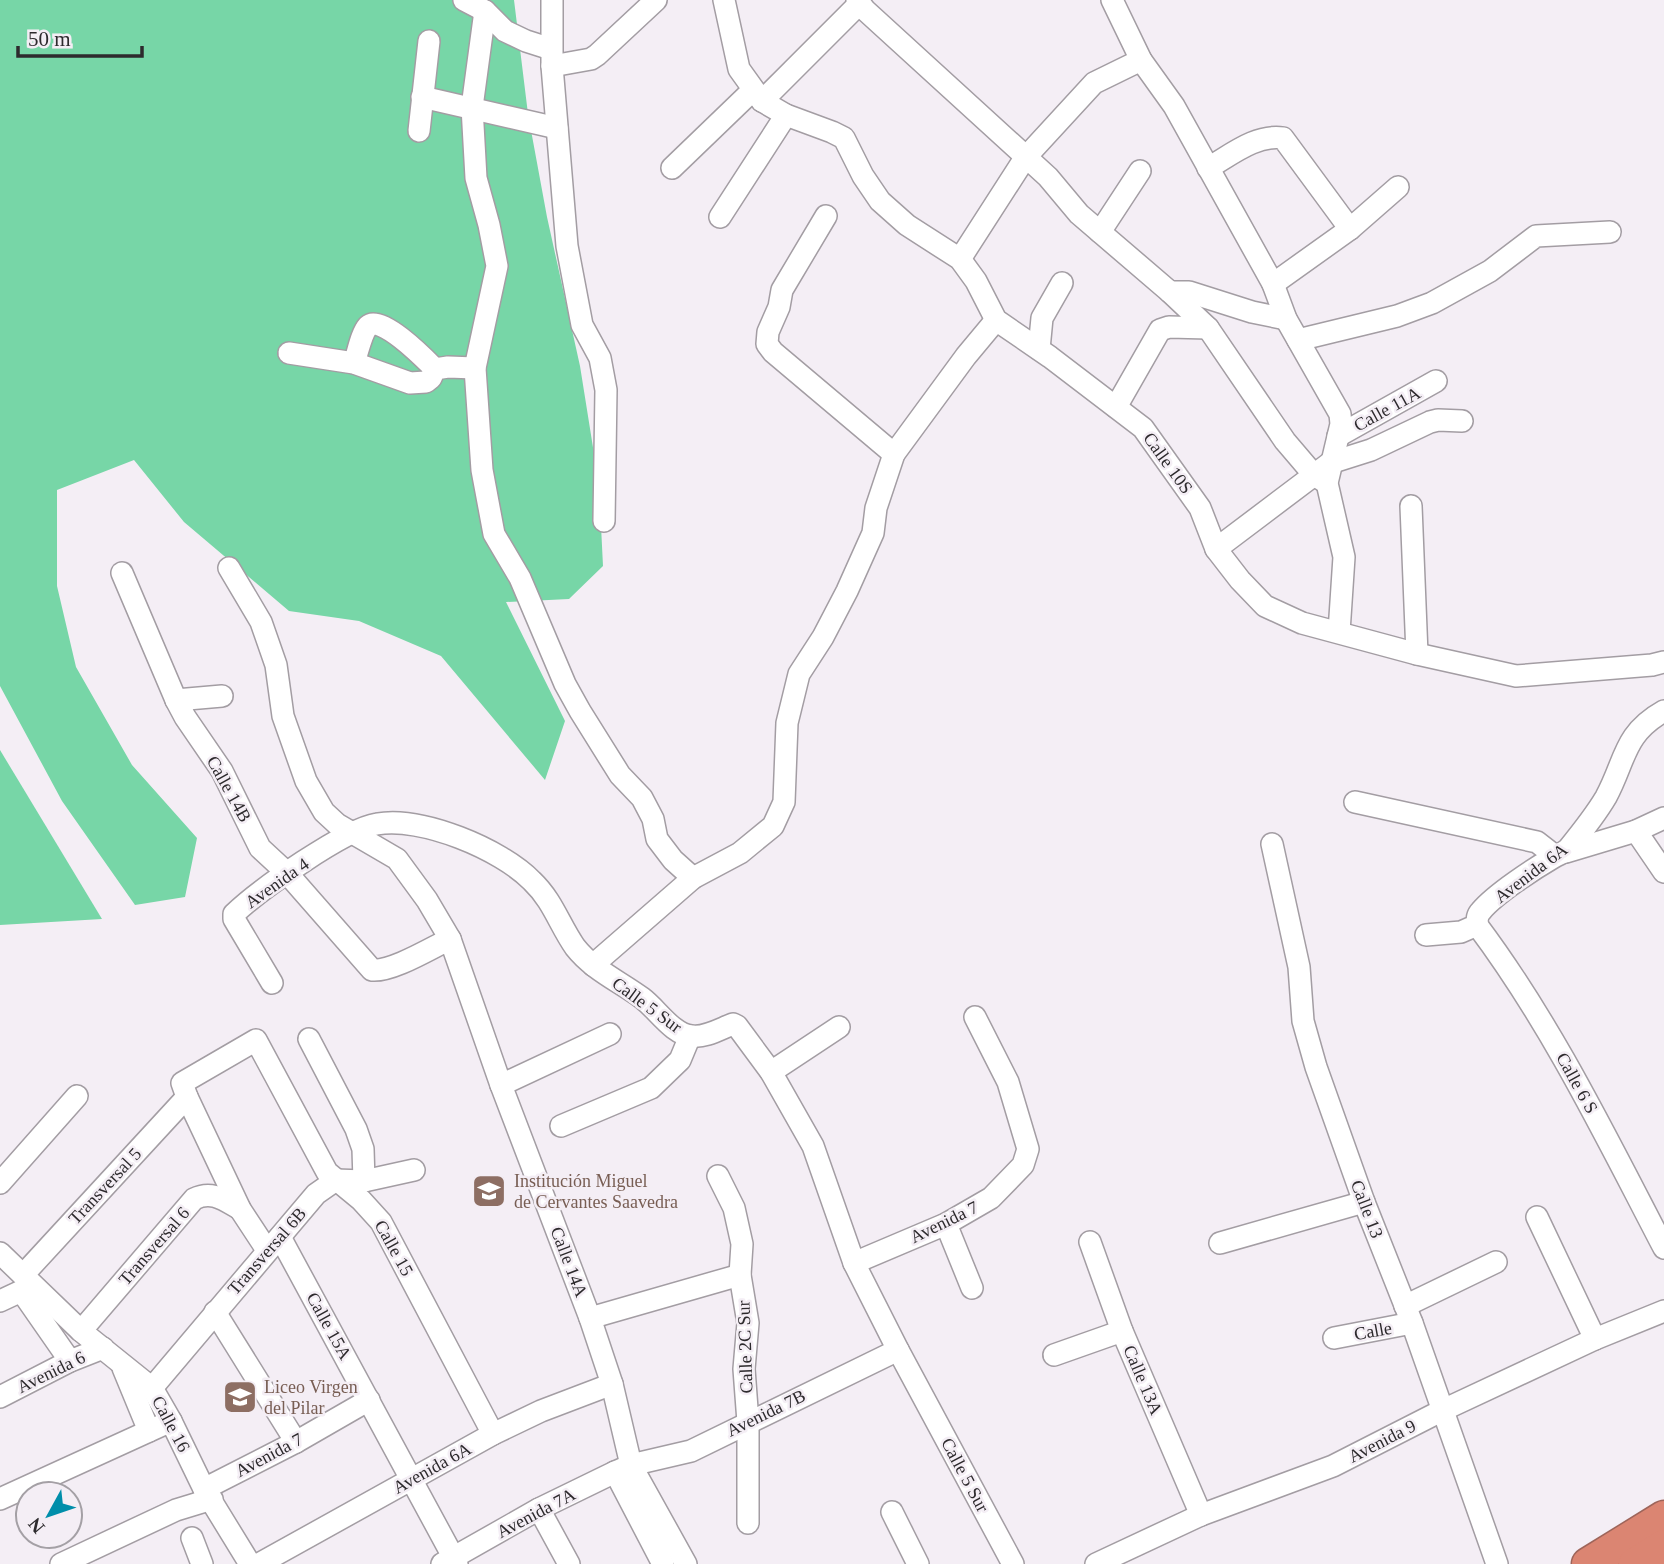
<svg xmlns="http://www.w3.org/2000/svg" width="1664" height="1564" font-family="'Times New Roman',serif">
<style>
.green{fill:#77d6a7}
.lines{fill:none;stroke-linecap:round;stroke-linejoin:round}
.minor-casing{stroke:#a39da3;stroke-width:24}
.highway-casing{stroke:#9e655a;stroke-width:35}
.minor{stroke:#fff;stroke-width:21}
.highway{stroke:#db8572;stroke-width:32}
.labels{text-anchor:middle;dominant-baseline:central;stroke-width:5;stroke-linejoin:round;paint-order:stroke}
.street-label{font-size:18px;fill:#2d2a2d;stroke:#f4eef5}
.education-label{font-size:18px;fill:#785e54;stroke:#f4eef5;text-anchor:start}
</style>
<rect width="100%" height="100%" fill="#f4eef5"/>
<!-- green -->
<g class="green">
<polygon points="0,0 514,0 528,114 547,217 580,366 599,485 603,566 569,599 506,602 565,721 545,780 441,656 359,621 289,611 184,522 134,460 57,490 57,586 76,667 132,765 197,838 185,897 135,905 62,801 0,686"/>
<polygon points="0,750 102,919 0,925"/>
</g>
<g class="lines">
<!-- minor casing -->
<g class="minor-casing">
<g id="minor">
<polyline points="464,0 485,11 505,31 526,41 551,49"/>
<polyline points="552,0 552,66 567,246 582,325 600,358 606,390 604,521"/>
<polyline points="724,0 739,69 762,101 786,115 832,132 844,138 863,176 880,201 907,225 960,259 976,281 996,320 1050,357 1143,428 1200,508 1216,549 1240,580 1265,606 1302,623 1417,654 1516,676 1652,665 1664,662"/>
<polyline points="857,0 865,10 1048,177 1079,214 1170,292 1208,328 1285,441 1314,475 1327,483"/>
<polyline points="1112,0 1141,60 1174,106 1273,284 1286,319 1340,414 1341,424 1327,483 1344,557 1339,632"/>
<polyline points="485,11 472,107 476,178 489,225 497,266 475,368 482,470 494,534 520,578 565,684 580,711 620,775 642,798 653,819 657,839 673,860 693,878"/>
<polyline points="552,66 591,59 597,55 656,0"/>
<polyline points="422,97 557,128"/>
<polyline points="762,101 860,3"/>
<polyline points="419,131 429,41"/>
<polyline points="672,168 753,90"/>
<path d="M 1208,168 C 1231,155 1256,134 1283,138 L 1350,229"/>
<polyline points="826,216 782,290 779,307 768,332 767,344 773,352 894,454"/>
<polyline points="720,217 786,115"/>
<polyline points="1100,232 1140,171"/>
<polyline points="960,259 1025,158 1094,83 1141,60"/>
<polyline points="1273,284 1350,229 1398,187"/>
<polyline points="1170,292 1189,292 1252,312 1286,319"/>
<polyline points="1298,340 1397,316 1432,303 1490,271 1536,236 1610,232"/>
<polyline points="1039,349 1042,318 1062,283"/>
<polyline points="289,353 354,363 410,383 426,382 431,378 435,369 448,367 475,368"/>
<path d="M 354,363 C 358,352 361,334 368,326 C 381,314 425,359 435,369"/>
<polyline points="1116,407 1160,330 1169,327 1208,328"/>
<polyline points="1338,436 1436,381"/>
<polyline points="1411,506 1417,654"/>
<polyline points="1216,549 1330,463 1371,450 1430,422 1438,420 1462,421"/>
<polyline points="229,568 261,622 276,665 283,716 306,781 324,812 337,824 397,859 427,900 450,939 501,1085 590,1318 612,1384 631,1465 686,1564"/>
<path d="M 122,573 L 176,700 L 185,717 L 222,771 L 260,848 L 287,873 L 372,970 C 392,972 431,948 450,939"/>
<polyline points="176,700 222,696"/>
<polyline points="1355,802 1537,842 1555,856"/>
<polyline points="1636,831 1664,872"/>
<polyline points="1272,844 1299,967 1303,1021 1316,1067 1364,1202 1412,1323 1497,1564"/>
<polyline points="1566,852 1636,831 1664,818"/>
<path d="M 1477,925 C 1552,1025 1606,1137 1664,1248"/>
<path d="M 1426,935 L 1461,932 L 1477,925 C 1477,919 1477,915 1481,911 C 1495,894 1535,868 1554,857 C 1559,854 1564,853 1568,849 C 1581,833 1596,814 1606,797 C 1626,760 1623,734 1664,711"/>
<polyline points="593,965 693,878 740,853 773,826 784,802 787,723 799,674 823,637 847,591 873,533 876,508 894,454 966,356 996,320"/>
<path d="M 272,983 L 234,919 L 234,914 C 259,890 345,829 377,824 C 421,816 501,849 532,881 C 553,901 559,924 575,947 C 593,970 619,981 642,998 C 657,1009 673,1035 692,1036 C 705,1038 720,1029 733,1024 L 737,1026 L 771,1072 L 813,1146 L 854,1263 L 898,1350 L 1013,1564"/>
<polyline points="309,1039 356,1129 363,1149 364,1181"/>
<polyline points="771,1072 839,1027"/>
<polyline points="501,1085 610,1034"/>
<polyline points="561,1126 651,1088 680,1060 690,1036"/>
<polyline points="718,1176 734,1208 742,1244 740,1275 748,1323 744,1369 748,1422 748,1523"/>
<polyline points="0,1183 77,1096"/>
<polyline points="1537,1217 1595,1339"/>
<polyline points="946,1224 972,1288"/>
<polyline points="280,1237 457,1564"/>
<polyline points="1090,1242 1122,1331 1201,1515"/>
<polyline points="1220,1243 1364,1202"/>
<polyline points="267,1250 240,1209 187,1097 182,1083 256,1040 327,1172 361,1200 381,1222 493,1434"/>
<polyline points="0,1253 81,1331 152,1388 171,1421 204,1489 250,1564"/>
<polyline points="854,1263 946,1224 991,1198 1023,1165 1028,1149 1008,1082 975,1017"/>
<polyline points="23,1275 187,1097"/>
<polyline points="22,1292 70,1361"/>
<polyline points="0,1301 32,1286"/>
<polyline points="1405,1306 1496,1262"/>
<polyline points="215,1312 296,1442"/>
<polyline points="590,1318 740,1275"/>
<path d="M 81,1331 L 194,1199 C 212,1190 224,1200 240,1209"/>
<polyline points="1334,1338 1412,1323"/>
<polyline points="1054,1355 1122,1331"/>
<polyline points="123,1368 149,1431"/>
<polyline points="152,1388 316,1194 336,1180 364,1181 414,1170"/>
<polyline points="0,1397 70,1361 103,1348"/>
<polyline points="615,1472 663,1564"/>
<polyline points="204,1489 296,1442 369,1400"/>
<polyline points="0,1499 171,1421"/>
<polyline points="539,1509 569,1564"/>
<polyline points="892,1512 918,1564"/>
<polyline points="192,1538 202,1564"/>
<polyline points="61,1564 176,1510 212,1499"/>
<polyline points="259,1564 493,1434 541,1411 612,1384"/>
<polyline points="442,1564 539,1509 615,1472 631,1465 691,1451 898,1350"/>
<polyline points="1096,1564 1201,1515 1333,1466 1441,1411 1595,1339 1664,1311"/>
</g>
</g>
<!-- highway casing -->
<g class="highway-casing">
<g id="highway">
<polyline points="1588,1564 1664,1517"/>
<polyline points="1635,1564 1664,1546"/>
</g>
</g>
<!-- minor -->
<use href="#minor" class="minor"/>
<!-- highway -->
<use href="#highway" class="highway"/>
</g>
<!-- icons -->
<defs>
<g id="school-square" transform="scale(1.75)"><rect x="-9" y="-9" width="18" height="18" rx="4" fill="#8d6e63" stroke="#f4eef5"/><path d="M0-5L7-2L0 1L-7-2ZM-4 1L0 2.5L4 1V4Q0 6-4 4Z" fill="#fff"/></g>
</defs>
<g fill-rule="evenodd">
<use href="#school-square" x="489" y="1191"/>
<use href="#school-square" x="240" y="1397"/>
</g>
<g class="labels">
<!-- street labels -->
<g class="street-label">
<text transform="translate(1387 409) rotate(-29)">Calle 11A</text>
<text transform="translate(1168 463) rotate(54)">Calle 10S</text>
<text transform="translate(229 789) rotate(61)">Calle 14B</text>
<text transform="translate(1531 873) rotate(-37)">Avenida 6A</text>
<text transform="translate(277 883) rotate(-35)">Avenida 4</text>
<text transform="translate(647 1005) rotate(36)">Calle 5 Sur</text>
<text transform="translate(1577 1083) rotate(61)">Calle 6 S</text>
<text transform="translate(105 1186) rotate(-47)">Transversal 5</text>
<text transform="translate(1367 1209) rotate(69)">Calle 13</text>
<text transform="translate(944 1222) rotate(-26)">Avenida 7</text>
<text transform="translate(154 1246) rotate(-49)">Transversal 6</text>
<text transform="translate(394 1248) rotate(61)">Calle 15</text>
<text transform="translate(267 1251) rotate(-49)">Transversal 6B</text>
<text transform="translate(569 1262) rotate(69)">Calle 14A</text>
<text transform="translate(329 1326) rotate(61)">Calle 15A</text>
<text transform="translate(1373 1331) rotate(-10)">Calle</text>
<text transform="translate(745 1347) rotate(-92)">Calle 2C Sur</text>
<text transform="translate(51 1372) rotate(-26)">Avenida 6</text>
<text transform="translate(1143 1380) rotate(67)">Calle 13A</text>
<text transform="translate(766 1413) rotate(-26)">Avenida 7B</text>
<text transform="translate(171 1424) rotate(62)">Calle 16</text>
<text transform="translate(1382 1441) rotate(-27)">Avenida 9</text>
<text transform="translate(269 1455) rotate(-28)">Avenida 7</text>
<text transform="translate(432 1468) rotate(-29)">Avenida 6A</text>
<text transform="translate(965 1475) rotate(62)">Calle 5 Sur</text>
<text transform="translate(536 1513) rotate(-28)">Avenida 7A</text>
</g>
<!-- education labels -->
<g class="education-label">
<text x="514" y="1181">Institución Miguel<tspan x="514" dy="21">de Cervantes Saavedra</tspan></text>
<text x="264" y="1387">Liceo Virgen<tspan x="264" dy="21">del Pilar</tspan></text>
</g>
</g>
<!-- north arrow -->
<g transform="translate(49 1515) rotate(230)"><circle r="33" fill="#f4eef5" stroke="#a4a0a5" stroke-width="2"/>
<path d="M0-5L12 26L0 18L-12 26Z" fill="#008eaa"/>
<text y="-10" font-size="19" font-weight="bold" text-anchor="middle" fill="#2d2a2d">N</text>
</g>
<!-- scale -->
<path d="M18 46v10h124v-10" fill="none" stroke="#2d2a2d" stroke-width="3.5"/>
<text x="28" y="46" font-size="21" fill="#2d2a2d" stroke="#f4eef5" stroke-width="5" paint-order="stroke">50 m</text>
</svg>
